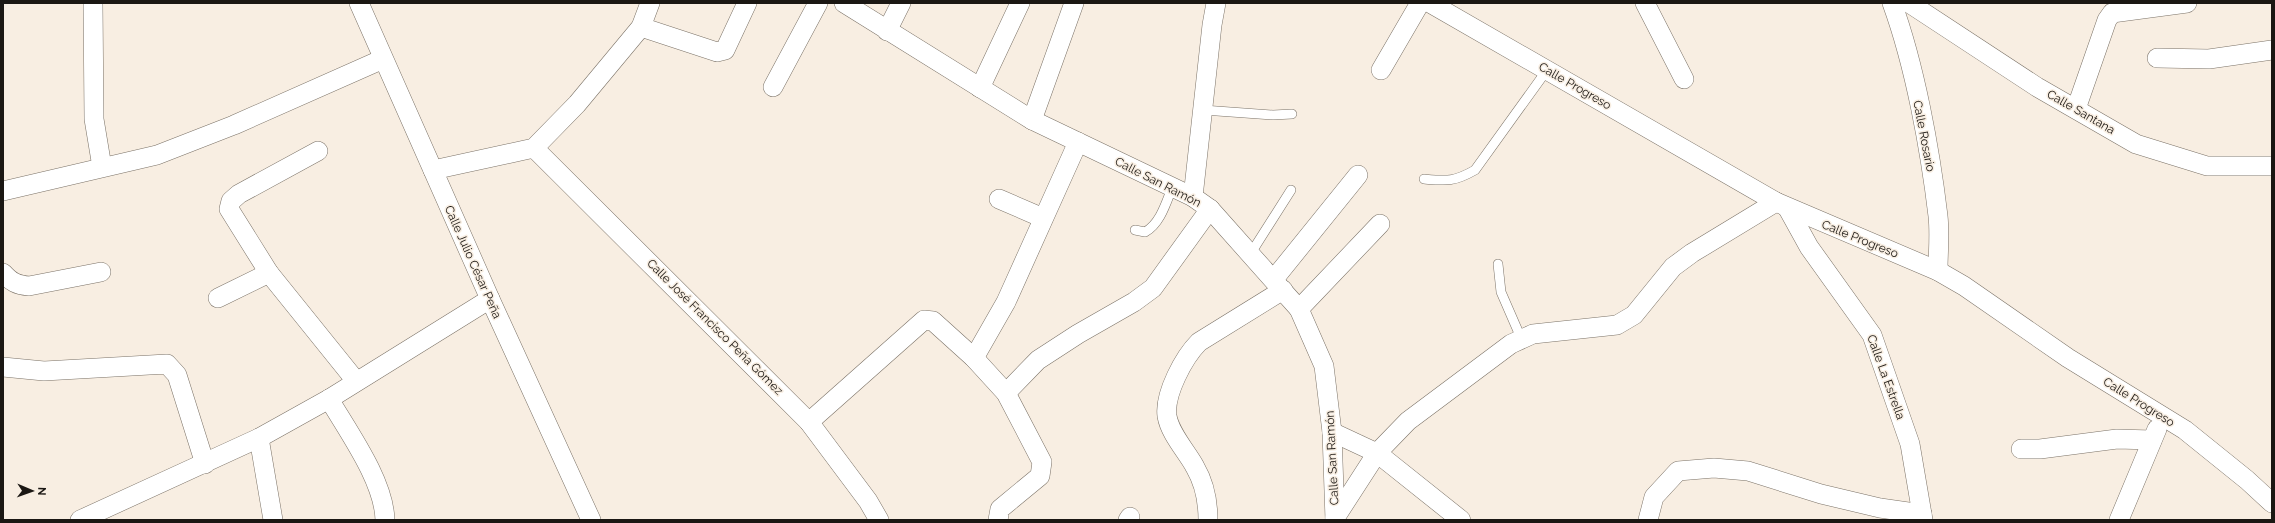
<svg xmlns="http://www.w3.org/2000/svg" width="2275" height="523" font-family="Raleway,sans-serif">
<style>
.lines{fill:none;stroke-linecap:round;stroke-linejoin:round}
.lane-casing{stroke:#7b7267;stroke-width:10}
.street-casing{stroke:#7b7267;stroke-width:20}
.lane{stroke:#fff;stroke-width:9}
.street{stroke:#fff;stroke-width:19}
.labels{text-anchor:middle;dominant-baseline:central;stroke-width:3;stroke-linejoin:round;paint-order:stroke}
.street-label{font-size:12px;fill:#1b1713;stroke:#f8eee2}
</style>
<rect width="100%" height="100%" fill="#f8eee2"/>
<g class="lines">
<!-- lane casing -->
<g class="lane-casing">
<g id="lane">
<polyline points="1203,110 1273,115 1292,114"/>
<path d="M 1424,179 C 1447,181 1454,182 1475,170 L 1547,70"/>
<path d="M 1135,230 L 1145,232 C 1160,224 1166,203 1172,188"/>
<polyline points="1251,253 1291,190"/>
<polyline points="1498,264 1501,292 1521,338"/>
</g>
</g>
<!-- street casing -->
<g class="street-casing">
<g id="street">
<polyline points="93,3 94,119 102,167"/>
<polyline points="359,3 490,299 591,520"/>
<polyline points="844,3 1032,120 1193,197 1210,209 1299,309 1324,366 1332,432 1335,520"/>
<polyline points="1430,3 1776,202 1938,271 1964,286 2068,358 2185,430 2247,480 2272,503"/>
<polyline points="1645,3 1684,79"/>
<path d="M 1892,3 C 1915,66 1930,149 1938,216 C 1940,234 1938,253 1938,271"/>
<polyline points="1909,3 2037,87 2136,144 2207,166 2272,166"/>
<polyline points="641,27 717,52 725,50 747,3"/>
<polyline points="887,31 901,3"/>
<polyline points="2157,58 2209,59 2272,50"/>
<polyline points="1381,70 1420,3"/>
<polyline points="773,87 818,3"/>
<polyline points="980,88 1020,3"/>
<polyline points="2076,109 2107,20 2112,13 2187,3"/>
<polyline points="1032,120 1074,3"/>
<polyline points="534,148 809,422 868,501 879,520"/>
<polyline points="318,151 239,194 231,201 229,209 269,273 356,381"/>
<polyline points="433,170 534,148 577,104 641,27 650,3"/>
<polyline points="3,191 157,155 234,125 383,59"/>
<polyline points="1193,197 1212,25 1216,3"/>
<polyline points="999,199 1043,218"/>
<polyline points="1788,209 1809,247 1872,335 1910,444 1923,520"/>
<path d="M 3,273 C 11,282 17,285 29,286 L 101,272"/>
<polyline points="1274,279 1358,175"/>
<polyline points="218,298 269,273"/>
<polyline points="1299,309 1380,224"/>
<polyline points="974,358 1006,302 1078,142"/>
<polyline points="3,367 44,371 167,364 177,375 205,464"/>
<polyline points="1006,393 1038,360 1078,334 1134,302 1153,288 1210,209"/>
<path d="M 329,399 C 349,433 384,481 385,520"/>
<polyline points="809,422 924,320 933,321 974,358 1006,393 1042,462 1040,476 1000,509 998,520"/>
<polyline points="1332,432 1377,453 1461,520"/>
<polyline points="259,438 273,520"/>
<polyline points="2021,449 2040,449 2117,439 2152,440"/>
<polyline points="1335,518 1377,453 1408,421 1511,344 1533,334 1617,325 1634,315 1673,267 1692,253 1776,202"/>
<polyline points="80,520 259,438 329,399 490,299"/>
<polyline points="1128,520 1130,517"/>
<path d="M 1208,520 C 1208,501 1205,484 1195,467 C 1187,452 1170,434 1167,416 C 1164,394 1184,357 1199,342 L 1283,290"/>
<polyline points="1648,520 1654,497 1678,471 1714,468 1748,471 1821,494 1880,508 1922,514"/>
<polyline points="2119,520 2157,429"/>
</g>
</g>
<!-- lane -->
<use href="#lane" class="lane"/>
<!-- street -->
<use href="#street" class="street"/>
</g>
<g class="labels">
<!-- street labels -->
<g class="street-label">
<text transform="translate(1575 86) rotate(30)">Calle Progreso</text>
<text transform="translate(2081 112) rotate(30)">Calle Santana</text>
<text transform="translate(1924 136) rotate(79)">Calle Rosario</text>
<text transform="translate(1158 182) rotate(27)">Calle San Ramón</text>
<text transform="translate(1860 239) rotate(22)">Calle Progreso</text>
<text transform="translate(473 262) rotate(66)">Calle Julio César Peña</text>
<text transform="translate(715 327) rotate(45)">Calle José Francisco Peña Gómez</text>
<text transform="translate(1886 377) rotate(70)">Calle La Estrella</text>
<text transform="translate(2139 402) rotate(32)">Calle Progreso</text>
<text transform="translate(1332 458) rotate(-93)">Calle San Ramón</text>
</g>
</g>
<!-- border -->
<rect width="2275" height="523" fill="none" stroke="#1b1713" stroke-width="8"/>
<!-- north arrow -->
<g transform="translate(32 491) rotate(92)" stroke="#f8eee2" stroke-width="3" paint-order="stroke">
<path d="M0-3L7 15L0 10L-7 15Z" fill="#1b1713"/>
<text y="-6" font-size="11" font-weight="bold" text-anchor="middle" fill="#1b1713">N</text>
</g>
</svg>
